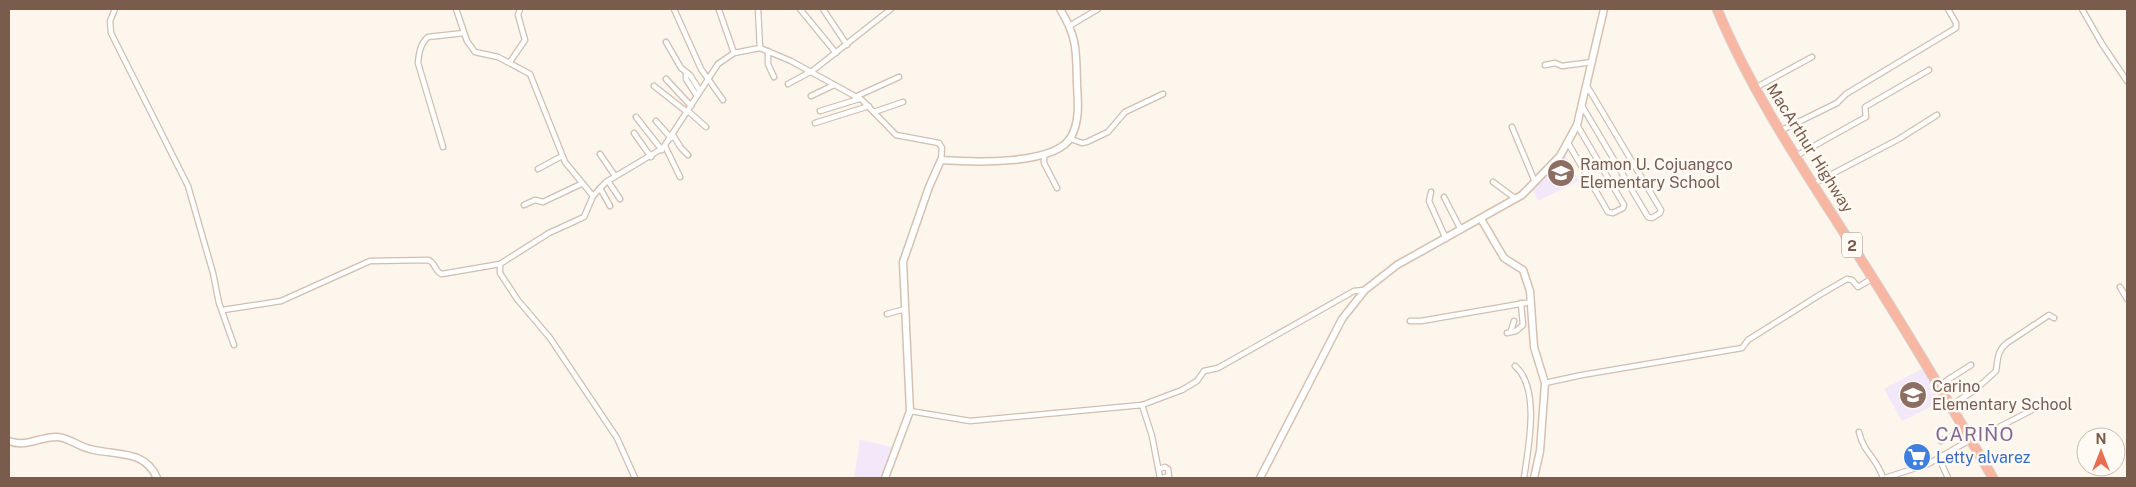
<svg xmlns="http://www.w3.org/2000/svg" width="2136" height="487" font-family="'Public Sans',sans-serif">
<style>
.education{fill:#f3e8fa}
.lines{fill:none;stroke-linecap:round;stroke-linejoin:round}
.street-casing{stroke:#d1beb0;stroke-width:7}
.secondary-casing{stroke:#d6c0b0;stroke-width:9}
.highway-casing{stroke:#dad1cd;stroke-width:11}
.street{stroke:#fff;stroke-width:4.5}
.secondary{stroke:#fff;stroke-width:6}
.highway{stroke:#f7b7a3;stroke-width:9}
.labels{text-anchor:middle;dominant-baseline:central;stroke-width:5;stroke-linejoin:round;paint-order:stroke}
.shield{fill:#fffaf3;stroke:#a28b7f;stroke-width:1}
.shield-label{font-size:15px;font-weight:bold;fill:#7a5c4d}
.street-label{font-size:16px;fill:#7a5c4d;stroke:#fffaf3}
.education-label{font-size:16px;fill:#785e54;stroke:#fffaf3;text-anchor:start}
.shop-label{font-size:16px;fill:#366cbe;stroke:#fffaf3;text-anchor:start}
.quarter-label{font-size:19px;letter-spacing:1px;fill:#846695;stroke:#fffaf3}
</style>
<rect width="100%" height="100%" fill="#fdf6ec"/>
<!-- education -->
<g class="education">
<polygon points="1565,154 1579,181 1538,201 1532,189"/>
<polygon points="1923,368 1942,401 1902,421 1884,389"/>
<polygon points="860,440 893,447 882,478 854,478"/>
</g>
<g class="lines">
<!-- street casing -->
<g class="street-casing">
<g id="street">
<polyline points="115,9 110,21 111,33 188,186 213,273 219,303 234,345"/>
<polyline points="456,9 467,41 475,52 498,57 530,74 565,162 593,196"/>
<polyline points="674,9 701,69 723,100"/>
<polyline points="758,9 760,48"/>
<polyline points="800,9 836,53"/>
<polyline points="823,9 847,45"/>
<polyline points="2082,9 2102,44 2127,81"/>
<polyline points="719,10 734,53"/>
<polyline points="1071,25 1098,9"/>
<polyline points="666,42 681,68 690,75 700,91"/>
<polyline points="768,51 768,64 774,77"/>
<polyline points="510,62 525,40 518,15 520,9"/>
<polyline points="1545,65 1555,63 1562,66 1592,62"/>
<polyline points="811,72 891,9"/>
<polyline points="686,74 686,79 697,96"/>
<polyline points="666,79 691,106"/>
<polyline points="788,84 810,72"/>
<polyline points="654,86 687,112"/>
<polyline points="1755,88 1812,57"/>
<polyline points="811,96 834,85"/>
<polyline points="855,97 899,77"/>
<polyline points="1582,106 1648,217 1652,218 1660,213 1661,210 1587,86"/>
<polyline points="688,111 706,127"/>
<polyline points="820,111 859,99"/>
<polyline points="874,112 903,102"/>
<polyline points="636,117 662,150"/>
<polyline points="656,121 671,138"/>
<polyline points="815,123 869,106"/>
<polyline points="1512,127 1535,182"/>
<polyline points="1780,131 1837,103 1846,94 1956,28 1956,23 1948,9"/>
<polyline points="634,133 651,157"/>
<polyline points="673,135 681,148 688,155"/>
<polyline points="1071,139 1082,143 1087,142 1108,132 1125,112 1163,94"/>
<polyline points="1568,143 1608,212 1613,213 1623,208 1624,205 1577,125"/>
<polyline points="665,146 680,177"/>
<path d="M 443,147 L 418,63 C 419,53 420,44 428,37 L 464,33"/>
<polyline points="600,154 615,176"/>
<polyline points="1044,154 1044,163 1057,188"/>
<polyline points="1796,156 1866,117 1865,107 1929,70"/>
<polyline points="538,169 562,156"/>
<polyline points="608,181 620,199"/>
<polyline points="1493,182 1516,199"/>
<polyline points="1813,184 1899,139 1937,115"/>
<polyline points="600,188 610,206"/>
<polyline points="1431,192 1429,201 1446,239"/>
<polyline points="1444,197 1461,230"/>
<polyline points="524,205 535,200 543,202 581,184"/>
<polyline points="2120,287 2127,299"/>
<path d="M 223,310 L 281,301 L 370,261 L 428,260 C 436,262 434,272 442,274 L 500,264"/>
<polyline points="887,314 905,309"/>
<polyline points="1410,321 1421,321 1531,302"/>
<polyline points="1511,331 1514,321"/>
<polyline points="1507,333 1516,331 1523,325 1521,303"/>
<path d="M 1515,366 C 1541,388 1528,449 1524,478"/>
<polyline points="1545,383 1582,375 1742,348 1748,340 1821,294 1847,279 1852,280 1858,287 1873,278"/>
<polyline points="1938,386 1971,365"/>
<polyline points="1142,405 1182,390 1197,381 1204,371 1218,368 1354,291 1365,290"/>
<path d="M 1950,406 L 1975,390 L 1996,371 C 1998,359 1997,351 2007,343 L 2049,315 L 2054,318"/>
<polyline points="910,411 970,421 1142,405 1152,436 1160,478"/>
<path d="M 1859,432 C 1864,454 1876,456 1883,478"/>
<polyline points="1941,441 1964,429"/>
<polyline points="1972,441 2032,410"/>
<polyline points="1939,458 1948,478"/>
<polyline points="1159,469 1165,467 1168,469 1169,476 1162,478"/>
<polyline points="635,478 617,438 550,338 517,299 500,273 500,264 549,233 584,217 593,196 606,182 663,148 718,64 734,53 760,48 791,61 862,100 896,135 939,143 942,148 941,160"/>
<polyline points="1885,478 1928,464 1970,440"/>
</g>
</g>
<!-- secondary casing -->
<g class="secondary-casing">
<g id="secondary">
<polyline points="1481,219 1504,258 1523,270 1530,291 1534,347 1545,383 1540,451 1534,478"/>
<path d="M 9,441 C 27,448 40,436 58,437 C 69,438 80,447 90,449 C 116,456 145,449 157,478"/>
<path d="M 885,478 L 910,411 L 903,262 L 929,187 L 941,160 C 970,162 1055,166 1071,137 C 1080,121 1078,102 1077,85 C 1076,52 1078,38 1060,9"/>
<polyline points="1260,478 1342,319 1365,290 1397,265 1522,195 1560,156 1577,125 1604,9"/>
</g>
</g>
<!-- highway casing -->
<g class="highway-casing">
<path id="highway" d="M 1717,9 C 1754,98 1809,177 1860,258 C 1906,330 1950,404 1993,478"/>
</g>
<!-- street -->
<use href="#street" class="street"/>
<!-- secondary -->
<use href="#secondary" class="secondary"/>
<!-- highway -->
<use href="#highway" class="highway"/>
</g>
<!-- icons -->
<defs>
<g id="school-disc" transform="scale(1.4375)"><circle r="9.5" fill="#8d6e63" stroke="#fffaf3"/><path d="M0-5L7-2L0 1L-7-2ZM-4 1L0 2.5L4 1V4Q0 6-4 4Z" fill="#fff"/></g>
<g id="supermarket-disc" transform="scale(1.4375)"><circle r="9.5" fill="#3f7fe0" stroke="#fffaf3"/><path d="M-6-5.5h2.5l.6 2H6L4.5 2H-2.5L-4.4-4H-6ZM-1.5 3.2a1.3 1.3 0 1 0 .1 0ZM3 3.2a1.3 1.3 0 1 0 .1 0Z" fill="#fff"/></g>
</defs>
<g fill-rule="evenodd">
<use href="#school-disc" x="1561" y="173"/>
<use href="#school-disc" x="1913" y="395"/>
<use href="#supermarket-disc" x="1917" y="457"/>
</g>
<g class="labels">
<!-- shield labels -->
<rect class="shield" x="1842" y="232.5" width="20" height="25" rx="4"/>
<g class="shield-label">
<text x="1852" y="245">2</text>
</g>
<!-- street labels -->
<g class="street-label">
<text transform="translate(1810 148) rotate(58)">MacArthur Highway</text>
</g>
<!-- education labels -->
<g class="education-label">
<text x="1580" y="164">Ramon U. Cojuangco<tspan x="1580" dy="18">Elementary School</tspan></text>
<text x="1932" y="386">Carino<tspan x="1932" dy="18">Elementary School</tspan></text>
</g>
<!-- shop labels -->
<g class="shop-label">
<text x="1936" y="457">Letty alvarez</text>
</g>
<!-- quarter labels -->
<g class="quarter-label">
<text x="1975" y="434">CARIÑO</text>
</g>
</g>
<!-- border -->
<rect width="2136" height="487" fill="none" stroke="#7a5c4d" stroke-width="20"/>
<!-- north arrow -->
<g transform="translate(2101 452)"><circle r="24" fill="#fffaf3" stroke="#cabbb1"/>
<path d="M0-4L9 19L0 12L-9 19Z" fill="#e76f51"/>
<text y="-8" font-size="14" font-weight="bold" text-anchor="middle" fill="#7a5c4d">N</text>
</g>
</svg>
